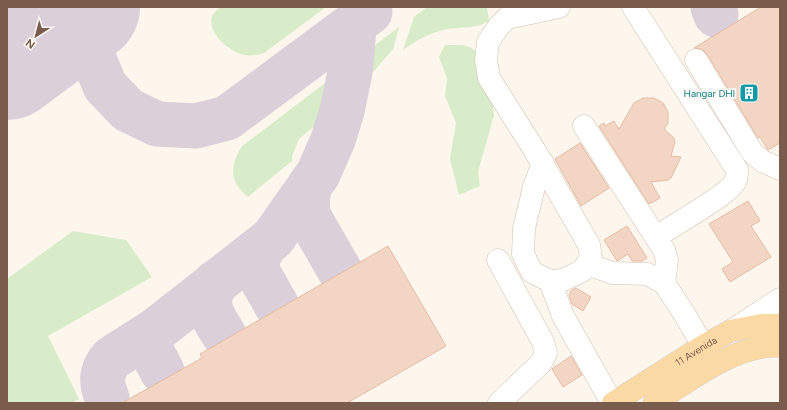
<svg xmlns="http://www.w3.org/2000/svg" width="787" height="410" font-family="Figtree,sans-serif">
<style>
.green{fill:#d8ecc9}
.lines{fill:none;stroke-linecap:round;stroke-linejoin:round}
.taxiway{stroke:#dbcfda;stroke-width:45}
.runway{stroke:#dbcfda;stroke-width:112}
.building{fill:#f3d5c3;stroke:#e6bba3}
.minor-casing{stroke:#d1beb0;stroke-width:23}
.major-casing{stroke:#dad1cd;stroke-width:23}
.minor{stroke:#fff;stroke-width:22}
.major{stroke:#fbd9a5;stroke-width:22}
.labels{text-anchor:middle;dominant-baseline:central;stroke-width:4;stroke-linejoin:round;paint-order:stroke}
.culture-label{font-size:10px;fill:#0d838f;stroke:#fffaf3;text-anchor:end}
.street-label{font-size:10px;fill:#7a5c4d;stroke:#fffaf3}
</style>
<rect width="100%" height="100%" fill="#fdf6ec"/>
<!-- green -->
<g class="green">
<path d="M 221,7 L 326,7 L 264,53 C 258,55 252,56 245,55 C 230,53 202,29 214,13 C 215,11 219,9 221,7 Z"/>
<path d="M 427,7 L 487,7 L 489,21 C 475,30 458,26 443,30 C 428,34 415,41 403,50 L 414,17 Z"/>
<path d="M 399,27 L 393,49 L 375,70 L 346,99 L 299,139 L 292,156 L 292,161 L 248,197 C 244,193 240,190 237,185 C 229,173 235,157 242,146 Z"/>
<polygon points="445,45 462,45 472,48 476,52 482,80 493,106 494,115 478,172 480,186 459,195 450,159 456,123 445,96 447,78 439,57"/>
<polygon points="73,231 126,240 152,277 48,336 79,399 72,403 7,403 7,279"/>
</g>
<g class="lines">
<!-- taxiway -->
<g class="taxiway">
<polyline points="97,7 91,28 92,54 105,86 128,110 157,124 196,126 227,118 370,12"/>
<polyline points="713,7 716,15"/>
<path d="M 309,188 C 307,199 306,207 309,217 L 340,271"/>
<polyline points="263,247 258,258 257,271 277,306"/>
<path d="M 215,283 C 204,306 212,315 224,335"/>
<path d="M 156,330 C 146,348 154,355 162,371"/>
<path d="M 107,398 C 101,383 100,371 112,358 L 156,330 L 273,238 L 318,174 L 333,140 L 342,111 L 350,72 L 354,29 L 357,22"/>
</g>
<!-- runway -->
<polyline class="runway" points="7,64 84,7"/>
</g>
<!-- building -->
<g class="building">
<polygon points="761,7 780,7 780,143 768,150 760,137 758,138 707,54 702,49 694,48"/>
<polygon points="643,98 654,98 663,103 668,112 668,123 664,129 674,138 675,142 671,156 681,157 671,178 668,180 651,182 660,198 649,204 599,126 604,123 605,126 614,121 619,129 634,103"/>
<polygon points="580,143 609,188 581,206 555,159"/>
<polygon points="748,201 760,221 751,226 771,257 730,282 722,269 733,262 709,224"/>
<polygon points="627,226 647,258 642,261 632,261 628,254 617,261 604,240"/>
<polygon points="388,246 446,346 347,403 122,403 202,358 200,354"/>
<polygon points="576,288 591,297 583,311 572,304 569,295 572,290"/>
<polygon points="571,356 582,375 563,387 552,369"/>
</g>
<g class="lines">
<!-- minor casing -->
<g class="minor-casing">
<g id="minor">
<path d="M 633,7 L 737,170 C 737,174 737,178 735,182 C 728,195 672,226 656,237"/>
<polyline points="696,60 752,152 762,161 780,169"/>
<polyline points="584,126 664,250 667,260 664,283"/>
<polyline points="543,163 534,187 524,228 523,254 532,272 550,281 563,280 582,271 591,258 589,245 535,151 489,78 486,60 488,42 499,26 507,18 559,7"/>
<polyline points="498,260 543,342 546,353 541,363 499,403"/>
<polyline points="587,264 612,273 647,274 664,283 685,315 703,346"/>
<polyline points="550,281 563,316 612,403"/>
<polyline points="731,331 780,299"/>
</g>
</g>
<!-- major casing -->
<g class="major-casing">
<g id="major">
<path id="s1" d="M 613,403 L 703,346 L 730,331 L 762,325 L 780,325"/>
<path d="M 654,403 C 691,380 735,344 780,346"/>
</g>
</g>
<!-- minor -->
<use href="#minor" class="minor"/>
<!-- major -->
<use href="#major" class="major"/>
</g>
<!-- icons -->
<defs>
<g id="building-square" transform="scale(1)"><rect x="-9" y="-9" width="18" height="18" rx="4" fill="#0f9aa8" stroke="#fffaf3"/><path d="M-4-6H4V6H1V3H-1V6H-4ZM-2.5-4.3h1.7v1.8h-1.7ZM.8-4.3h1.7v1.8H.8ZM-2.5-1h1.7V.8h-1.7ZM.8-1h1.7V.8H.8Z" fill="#fff"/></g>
</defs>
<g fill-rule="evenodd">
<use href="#building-square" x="749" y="93"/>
</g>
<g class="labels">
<!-- culture labels -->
<g class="culture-label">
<text x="735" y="93">Hangar DHl</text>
</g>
<!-- street labels -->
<g class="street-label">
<text stroke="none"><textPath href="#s1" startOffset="98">11 Avenida</textPath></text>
</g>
</g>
<!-- border -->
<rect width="787" height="410" fill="none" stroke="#7a5c4d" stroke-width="16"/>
<!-- north arrow -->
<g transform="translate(36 36) rotate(216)" stroke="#fffaf3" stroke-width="3" paint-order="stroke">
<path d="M0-3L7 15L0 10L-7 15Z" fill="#7a5c4d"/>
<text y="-6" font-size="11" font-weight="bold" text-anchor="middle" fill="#7a5c4d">N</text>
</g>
</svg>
